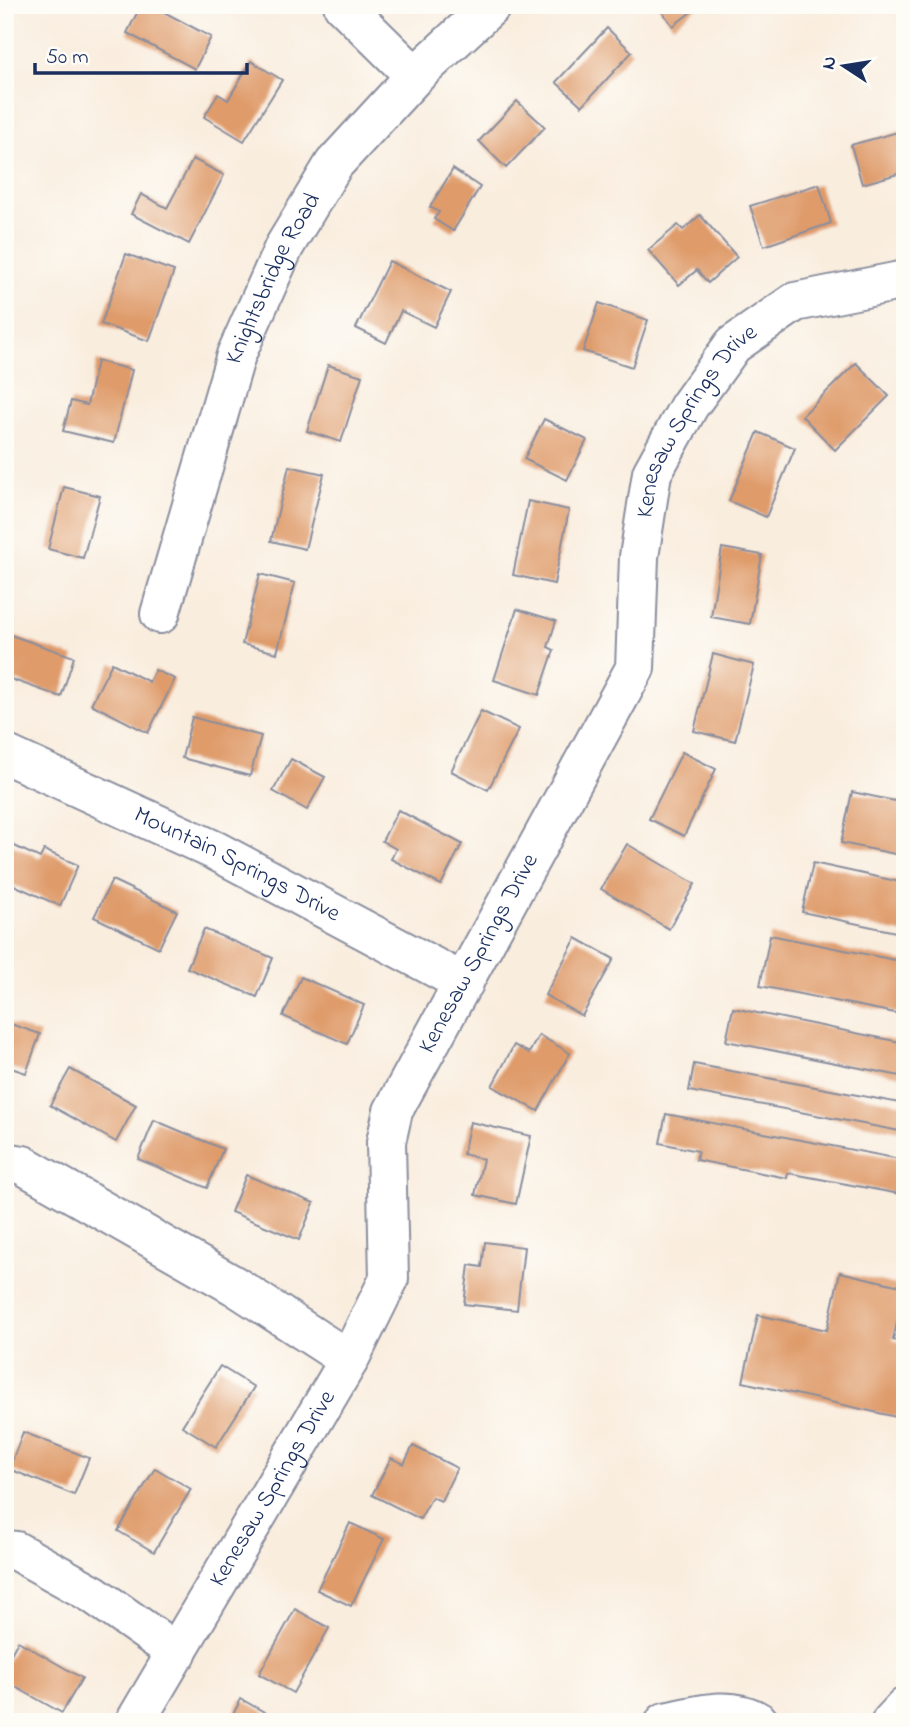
<svg xmlns="http://www.w3.org/2000/svg" width="910" height="1727" font-family="'Indie Flower',sans-serif">
<style>
.building{fill:#df9b6a}
.lines{fill:none;stroke-linecap:round;stroke-linejoin:round}
.minor-casing{stroke:#8a8e9e;stroke-width:42}
.major-casing{stroke:#8a8e9e;stroke-width:42}
.minor{stroke:#fff;stroke-width:38}
.major{stroke:#fff;stroke-width:38}
.labels{text-anchor:middle;dominant-baseline:central;stroke-width:5;stroke-linejoin:round;paint-order:stroke}
.street-label{font-size:24px;fill:#1b2f5e;stroke:#fdfcf7}
</style>
<rect width="100%" height="100%" fill="#fdfcf7"/>
<filter id="ink" filterUnits="userSpaceOnUse"><feTurbulence type="fractalNoise" baseFrequency=".0143" numOctaves="2"/><feDisplacementMap in="SourceGraphic" scale="14" xChannelSelector="R" yChannelSelector="G"/><feConvolveMatrix kernelMatrix="1 2 1 2 8 2 1 2 1" color-interpolation-filters="sRGB"/></filter>
<filter id="wash" filterUnits="userSpaceOnUse"><feTurbulence type="fractalNoise" baseFrequency=".00686" numOctaves="4" result="noise"/><feDisplacementMap in="SourceGraphic" scale="28" xChannelSelector="R" yChannelSelector="G"/><feGaussianBlur stdDeviation="1.57" result="paint"/><feColorMatrix in="noise" values="0 0 0 0 0 0 0 0 0 0 0 0 0 0 0 0 0 1.4 0 .05"/><feComposite in="paint" operator="in"/></filter>
<g filter="url(#wash)">
<rect width="100%" height="100%" fill="#f9edde"/>
<g id="blocks">
<!-- building -->
<g class="building">
<polygon points="141,5 151,5 211,37 195,69 127,33"/>
<polygon points="657,5 700,5 673,26"/>
<polygon points="607,28 632,52 582,106 556,82"/>
<polygon points="251,61 282,80 244,141 204,117 218,94 228,100"/>
<polygon points="517,101 545,127 506,168 479,141"/>
<polygon points="905,130 905,172 862,184 851,145"/>
<polygon points="193,159 224,175 189,244 131,214 141,194 167,208"/>
<polygon points="453,169 480,187 453,231 434,219 439,212 430,207"/>
<polygon points="819,184 831,223 764,246 750,206"/>
<polygon points="700,215 737,257 708,283 697,270 679,285 648,250 678,225 683,230"/>
<polygon points="126,254 174,271 149,341 101,324"/>
<polygon points="389,261 451,292 434,327 401,311 386,343 356,328"/>
<polygon points="599,303 648,320 632,367 583,351"/>
<polygon points="97,361 132,370 114,443 63,431 71,401 87,405"/>
<polygon points="856,363 889,396 835,450 802,416"/>
<polygon points="328,365 362,376 341,442 307,431"/>
<polygon points="544,419 587,440 567,480 524,459"/>
<polygon points="758,432 795,448 766,517 729,501"/>
<polygon points="289,466 324,474 305,549 271,541"/>
<polygon points="64,487 100,496 83,558 48,549"/>
<polygon points="528,501 569,510 554,584 513,575"/>
<polygon points="722,548 762,555 750,624 711,617"/>
<polygon points="260,574 295,583 277,653 242,644"/>
<polygon points="517,609 556,621 548,647 554,650 539,695 494,680"/>
<polygon points="5,633 74,657 61,697 5,677"/>
<polygon points="713,654 754,665 735,741 694,731"/>
<polygon points="112,663 149,682 155,670 175,679 148,733 91,704"/>
<polygon points="481,711 519,729 488,790 451,771"/>
<polygon points="192,717 261,736 250,776 182,758"/>
<polygon points="682,752 716,769 684,836 649,819"/>
<polygon points="291,759 325,777 307,810 273,791"/>
<polygon points="852,792 905,803 905,856 841,843"/>
<polygon points="398,810 462,844 441,885 391,859 396,849 382,841"/>
<polygon points="8,843 40,858 44,850 78,865 60,906 5,881 5,849"/>
<polygon points="627,844 695,884 669,929 601,889"/>
<polygon points="813,863 905,883 905,934 802,912"/>
<polygon points="112,880 177,911 159,948 94,917"/>
<polygon points="204,929 273,958 257,997 187,968"/>
<polygon points="770,935 905,962 905,1015 760,986"/>
<polygon points="576,938 614,959 582,1016 545,995"/>
<polygon points="301,977 364,1005 347,1044 283,1016"/>
<polygon points="733,1008 905,1043 905,1077 726,1041"/>
<polygon points="5,1022 40,1034 26,1073 5,1066"/>
<polygon points="539,1035 570,1053 538,1111 492,1086 514,1045 529,1053"/>
<polygon points="694,1064 905,1104 905,1132 689,1091"/>
<polygon points="70,1069 136,1105 116,1142 50,1105"/>
<polygon points="666,1114 905,1160 905,1195 788,1173 787,1178 696,1160 698,1151 660,1143"/>
<polygon points="154,1120 223,1149 207,1188 138,1159"/>
<polygon points="470,1122 531,1136 516,1204 475,1195 483,1159 463,1154"/>
<polygon points="246,1175 314,1203 299,1240 231,1212"/>
<polygon points="485,1242 524,1247 517,1310 464,1304 469,1265 482,1267"/>
<polygon points="840,1272 905,1287 893,1340 905,1343 905,1419 743,1382 758,1315 827,1330"/>
<polygon points="220,1366 254,1387 216,1447 182,1426"/>
<polygon points="23,1432 89,1458 74,1495 9,1469"/>
<polygon points="413,1446 457,1468 441,1501 432,1497 420,1519 372,1495 391,1458 404,1464"/>
<polygon points="155,1468 191,1489 154,1552 118,1531"/>
<polygon points="350,1523 384,1539 351,1606 317,1590"/>
<polygon points="295,1609 329,1628 293,1693 259,1674"/>
<polygon points="18,1641 82,1678 62,1713 5,1681 5,1665"/>
<polygon points="241,1699 277,1719 276,1722 229,1722"/>
</g>
</g>
</g>
<g filter="url(#ink)">
<use href="#blocks" fill-opacity="0" stroke="#8a8e9e" stroke-width="2"/>
<g class="lines">
<!-- minor casing -->
<g class="minor-casing">
<g id="minor">
<polyline points="343,5 415,76"/>
<path id="s1" d="M 160,614 L 236,355 L 284,247 L 334,164 L 415,76 L 492,5"/>
<path id="s2" d="M 5,754 L 216,851 L 464,983"/>
<polyline points="5,1162 23,1165 235,1286 349,1360"/>
<polyline points="5,1550 16,1551 93,1594 177,1653"/>
<path id="s3" d="M 135,1722 L 349,1360 L 389,1279 L 386,1142 L 393,1111 L 635,668 L 639,557 L 652,473 L 689,406 L 733,345 L 795,302 L 905,280"/>
<path d="M 665,1722 C 695,1716 730,1704 759,1722"/>
</g>
</g>
<!-- major casing -->
<g class="major-casing">
<polyline id="major" points="891,1722 905,1707"/>
</g>
<!-- minor -->
<use href="#minor" class="minor"/>
<!-- major -->
<use href="#major" class="major"/>
</g>
</g>
<g class="labels">
<!-- street labels -->
<g class="street-label">
<text stroke="none"><textPath href="#s1" startOffset="355">Knightsbridge Road</textPath></text>
<text stroke="none"><textPath href="#s3" startOffset="1447">Kenesaw Springs Drive</textPath></text>
<text stroke="none"><textPath href="#s2" startOffset="257">Mountain Springs Drive</textPath></text>
<text stroke="none"><textPath href="#s3" startOffset="859">Kenesaw Springs Drive</textPath></text>
<text stroke="none"><textPath href="#s3" startOffset="271">Kenesaw Springs Drive</textPath></text>
</g>
</g>
<!-- margin -->
<rect width="910" height="1727" fill="none" stroke="#fdfcf7" stroke-width="28"/>
<!-- north arrow -->
<g transform="translate(844 66) rotate(282)" stroke="#fdfcf7" stroke-width="5" paint-order="stroke">
<path d="M0-5L12 26L0 18L-12 26Z" fill="#1b2f5e"/>
<text y="-10" font-size="19" font-weight="bold" text-anchor="middle" fill="#1b2f5e">N</text>
</g>
<!-- scale -->
<path d="M35 63v10h212v-10" fill="none" stroke="#1b2f5e" stroke-width="3.5"/>
<text x="46" y="63" font-size="21" fill="#1b2f5e" stroke="#fdfcf7" stroke-width="5" paint-order="stroke">50 m</text>
</svg>
